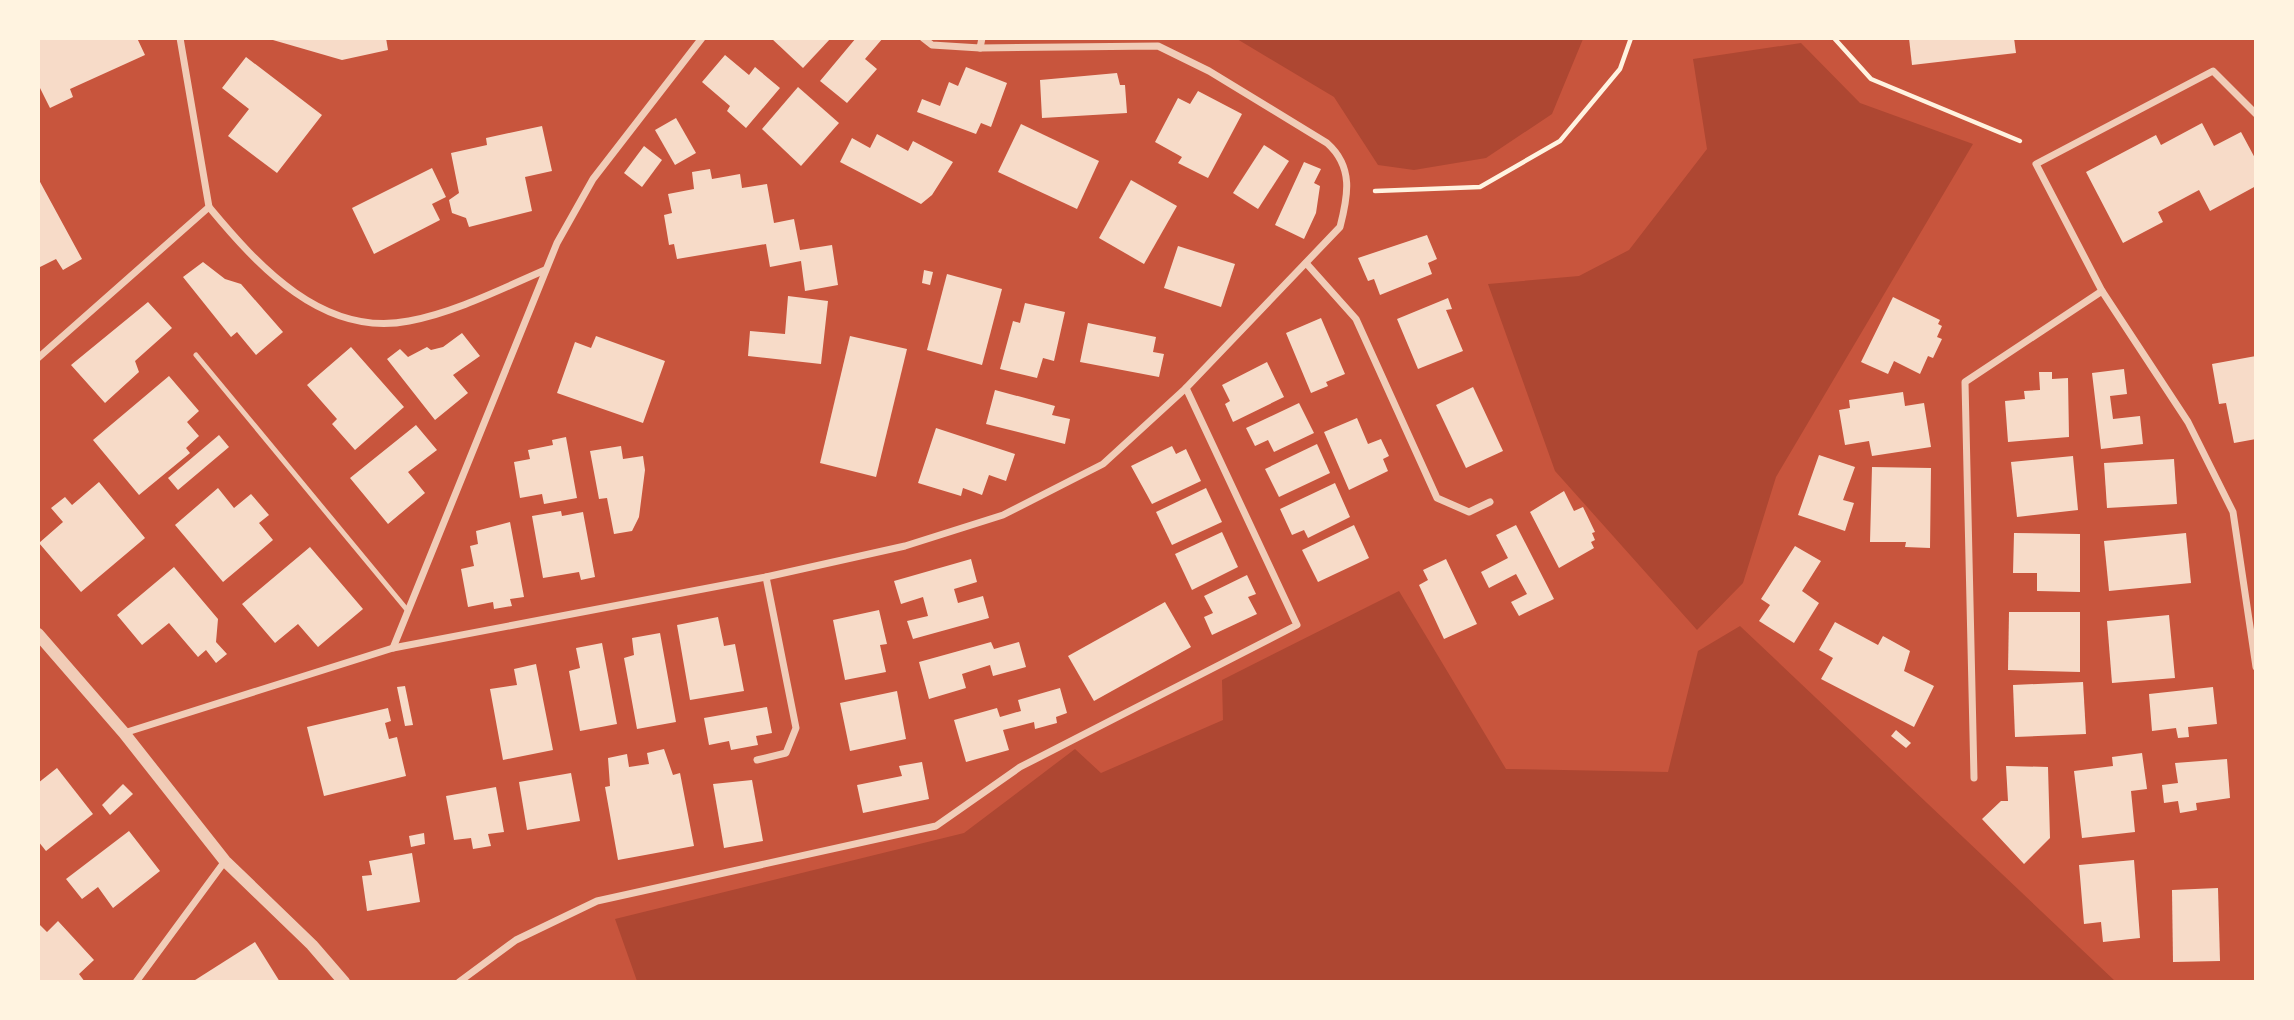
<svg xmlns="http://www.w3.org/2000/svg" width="2294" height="1020" font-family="Manrope,sans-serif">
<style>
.green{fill:#ae4732}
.building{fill:#f7dbc8}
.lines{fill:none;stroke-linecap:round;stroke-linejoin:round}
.path{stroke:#fff3e0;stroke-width:4.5}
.service{stroke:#f1ccb7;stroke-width:5}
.minor{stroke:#f1ccb7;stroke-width:7}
.tertiary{stroke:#f1ccb7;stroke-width:12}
</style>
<rect width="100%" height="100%" fill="#c8553d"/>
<!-- green -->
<g class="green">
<polygon points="1237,39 1583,39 1552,114 1486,158 1414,170 1378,165 1334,97"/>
<polygon points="1801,43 1860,103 1973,144 1776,477 1743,583 1697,630 1555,471 1488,284 1579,276 1629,250 1707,149 1693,59"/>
<polygon points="1399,591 1506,769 1668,772 1698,651 1740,626 2115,981 637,981 615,919 964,833 1075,749 1101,773 1223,720 1222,680"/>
</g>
<!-- building -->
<g class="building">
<polygon points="38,38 137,38 145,55 70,89 73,97 50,108 38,84"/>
<polygon points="266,38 386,38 388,50 342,60"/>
<polygon points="771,38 831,38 803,68"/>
<polygon points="856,38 883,38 865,59 877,69 847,103 820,81"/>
<polygon points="1909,38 2014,38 2016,53 1912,65"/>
<polygon points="725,55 749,75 755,67 780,88 746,128 727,111 730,106 702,82"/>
<polygon points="246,57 322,115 277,173 228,136 249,109 222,88"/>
<polygon points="966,67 1007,83 991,127 981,123 976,134 917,112 922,99 940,106 949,82 958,86"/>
<polygon points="1117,73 1120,85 1125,85 1127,113 1042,118 1040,80"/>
<polygon points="798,87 839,123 801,166 762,129"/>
<polygon points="1198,91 1242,114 1208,178 1178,163 1182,157 1155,142 1178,98 1190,104"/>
<polygon points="676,118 696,153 675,165 655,130"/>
<polygon points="2202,123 2214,146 2241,132 2256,160 2256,186 2210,211 2199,190 2158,212 2163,222 2123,243 2086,172 2156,135 2161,145"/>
<polygon points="1021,124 1099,161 1077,209 998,172"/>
<polygon points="542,126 552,171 525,177 532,211 469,227 466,218 452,213 449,200 459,193 451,153 487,145 486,138"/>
<polygon points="877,134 908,151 913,141 953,162 932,195 921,204 840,162 852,138 870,148"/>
<polygon points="1264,145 1289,161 1258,209 1233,193"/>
<polygon points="644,146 662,160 642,187 624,173"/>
<polygon points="1304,162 1321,169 1314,183 1320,186 1316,213 1304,239 1275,225"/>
<polygon points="432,168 446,197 432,204 440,220 374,254 352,208"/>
<polygon points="710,169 712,179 740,174 742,188 767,184 774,223 794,219 800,250 832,245 838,285 805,291 801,261 770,267 766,244 677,259 674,244 669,245 664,215 672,213 668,194 694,189 692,172"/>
<polygon points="39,180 82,259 63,270 56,259 38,268"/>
<polygon points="1131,180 1177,206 1144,264 1099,238"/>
<polygon points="1427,235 1437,259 1428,263 1432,274 1380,295 1374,279 1368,281 1358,258"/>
<polygon points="1178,246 1235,264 1221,307 1164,288"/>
<polygon points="203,262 225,279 241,284 283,332 256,355 237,332 231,337 183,277"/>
<polygon points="924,270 933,272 930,285 922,283"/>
<polygon points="947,274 1002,289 982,365 927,350"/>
<polygon points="788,296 828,301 821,364 748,356 750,331 785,334"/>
<polygon points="1893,297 1940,320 1938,324 1942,326 1937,337 1942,339 1933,358 1928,356 1920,374 1894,361 1888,374 1861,362"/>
<polygon points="1448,298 1452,309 1446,310 1463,351 1418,369 1397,319"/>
<polygon points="148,302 172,328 135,361 139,372 105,403 71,365"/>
<polygon points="1025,303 1065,312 1054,361 1043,358 1037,378 1000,369 1013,321 1020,323"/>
<polygon points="1321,318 1345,374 1326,382 1328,386 1311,393 1286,333"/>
<polygon points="1088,323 1156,337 1153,352 1164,354 1159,377 1080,362"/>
<polygon points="462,333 480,356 453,375 468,393 435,420 387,359 400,349 408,357 427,347 431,350 443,347"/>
<polygon points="596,336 665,361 643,423 557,393 575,342 591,348"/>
<polygon points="850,336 907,349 876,477 820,463"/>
<polygon points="351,347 404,407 355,450 332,424 337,419 307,385"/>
<polygon points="2256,356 2256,439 2234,443 2226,403 2219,404 2212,364"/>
<polygon points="1267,362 1284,397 1233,422 1225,404 1230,401 1222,385"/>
<polygon points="2124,369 2127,394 2110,396 2113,419 2140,416 2143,444 2101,449 2092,373"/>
<polygon points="2039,372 2052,372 2052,379 2068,378 2069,437 2008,442 2005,401 2025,399 2024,391 2040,390"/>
<polygon points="169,376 199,411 187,422 199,436 186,448 190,453 139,495 93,440"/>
<polygon points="1473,387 1503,451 1466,468 1436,405"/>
<polygon points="995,390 1055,406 1052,415 1070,419 1065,444 986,424"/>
<polygon points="1903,392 1905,406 1924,403 1931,447 1872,456 1869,441 1845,445 1839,410 1850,408 1849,400"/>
<polygon points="1299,403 1314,433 1274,452 1268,440 1255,446 1246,428"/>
<polygon points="1357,418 1368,444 1381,439 1389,456 1383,459 1388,471 1349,490 1324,432"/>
<polygon points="416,425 437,450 408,472 425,493 388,524 350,478"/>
<polygon points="936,428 1015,454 1006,481 989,475 982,495 963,488 961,496 918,483"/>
<polygon points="219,435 229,447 178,490 168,478"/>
<polygon points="566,437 577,498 544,504 542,494 520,498 514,462 530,459 528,450 553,445 552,440"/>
<polygon points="1317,444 1330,473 1279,497 1265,469"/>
<polygon points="621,446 623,459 643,456 645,470 639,517 632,531 614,534 607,498 599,499 590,451"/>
<polygon points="1172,446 1176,454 1186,449 1201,481 1152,504 1131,466"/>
<polygon points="1819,455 1855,467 1843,500 1854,503 1845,531 1798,515"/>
<polygon points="2073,456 2078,510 2017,517 2011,462"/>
<polygon points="2174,459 2177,504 2107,508 2104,463"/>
<polygon points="1872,467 1931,468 1930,548 1905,547 1906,542 1870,542"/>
<polygon points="99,482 145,538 81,592 39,543 63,522 51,508 65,497 72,505"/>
<polygon points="1335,483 1350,517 1308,538 1304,530 1292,535 1280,509"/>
<polygon points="218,488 234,508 251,494 269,515 259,523 273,540 223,582 175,525"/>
<polygon points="1206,488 1222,522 1172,545 1156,512"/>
<polygon points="1564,491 1574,511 1583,507 1595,532 1592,533 1595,540 1591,542 1594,548 1559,568 1530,512"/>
<polygon points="561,511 562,516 583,512 595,577 581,580 579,572 543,578 532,516"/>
<polygon points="510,522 524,597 510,599 512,606 494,609 493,602 468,607 461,569 474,566 470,546 478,544 476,531"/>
<polygon points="1354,525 1369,558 1318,582 1302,550"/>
<polygon points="1516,525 1554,599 1519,616 1511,602 1527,594 1516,574 1489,588 1481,572 1508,558 1496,535"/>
<polygon points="1222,532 1238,567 1192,590 1175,554"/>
<polygon points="2014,533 2080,534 2080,592 2037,591 2037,573 2013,573"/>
<polygon points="2186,533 2191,583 2109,591 2104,541"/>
<polygon points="1795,546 1821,561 1802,591 1819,603 1794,643 1759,621 1770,605 1761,599"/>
<polygon points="310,547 363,609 318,647 298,624 275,643 242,604"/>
<polygon points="971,559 977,582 954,589 958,603 983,596 989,618 913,639 907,621 928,616 923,597 901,604 894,581"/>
<polygon points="1446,559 1477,624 1444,639 1419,585 1428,580 1423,570"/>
<polygon points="174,567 218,619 216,642 227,654 216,663 206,650 198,657 169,623 142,645 117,615"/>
<polygon points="1247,575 1256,594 1248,597 1257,614 1212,635 1204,617 1213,613 1204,596"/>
<polygon points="1165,602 1191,647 1094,701 1068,656"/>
<polygon points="879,610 887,644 880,645 886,672 845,680 833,620"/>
<polygon points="2009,612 2080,612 2080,672 2008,670"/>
<polygon points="2169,615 2175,678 2112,683 2107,621"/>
<polygon points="718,617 724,646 735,644 744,691 690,700 677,625"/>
<polygon points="1835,622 1878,645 1883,636 1910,651 1904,671 1934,686 1914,727 1821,679 1833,658 1819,650"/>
<polygon points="660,633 676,722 637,729 624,658 634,655 632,638"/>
<polygon points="991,642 994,649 1019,642 1026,667 993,676 990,665 962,674 966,688 929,699 919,662"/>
<polygon points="602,643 617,724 580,731 569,671 580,668 576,648"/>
<polygon points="536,664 553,750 503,760 490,689 517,685 514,669"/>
<polygon points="2083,682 2086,734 2015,737 2013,685"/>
<polygon points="405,686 413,725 405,726 397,687"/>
<polygon points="2213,687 2217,724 2188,727 2189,737 2178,738 2176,728 2152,731 2149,694"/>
<polygon points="1060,688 1067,713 1056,717 1057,723 1035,729 1034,722 1003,730 1009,750 966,762 954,720 997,708 1000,717 1021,711 1018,700"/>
<polygon points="897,691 906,739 850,751 840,703"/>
<polygon points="767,707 772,733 756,736 758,745 731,750 729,741 709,745 704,718"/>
<polygon points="388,708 391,721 385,723 389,739 397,737 406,776 324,796 307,727"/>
<polygon points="1896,730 1911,743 1906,748 1891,736"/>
<polygon points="664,749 673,775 680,773 694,846 618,860 605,787 610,786 608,758 627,754 629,767 649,764 647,753"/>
<polygon points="2142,753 2147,789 2131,791 2135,832 2082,838 2074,771 2113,766 2112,757"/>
<polygon points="2227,759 2230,798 2196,803 2197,810 2180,813 2178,801 2164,803 2162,785 2178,783 2175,763"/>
<polygon points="922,762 929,799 863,813 857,785 902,776 899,766"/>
<polygon points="2006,766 2048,767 2050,838 2024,864 1982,819 2001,801 2008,801"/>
<polygon points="57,768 93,814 46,851 38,841 38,783"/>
<polygon points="571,773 580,821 527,830 519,782"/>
<polygon points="752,780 763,841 724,848 713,784"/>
<polygon points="123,784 133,794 110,815 102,805"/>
<polygon points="496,787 504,832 488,834 491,846 473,849 471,838 454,840 446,796"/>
<polygon points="129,831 160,871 113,908 98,887 82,899 66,879"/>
<polygon points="424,833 425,844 411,847 409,836"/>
<polygon points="412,853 420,902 367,911 362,876 372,875 369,861"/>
<polygon points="2134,860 2140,938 2103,942 2101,922 2084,924 2079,865"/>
<polygon points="2218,888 2220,961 2173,962 2172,890"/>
<polygon points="58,921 94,960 79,974 85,982 38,982 38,923 47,932"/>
<polygon points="255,942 280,982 192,982"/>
</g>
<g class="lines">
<!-- path -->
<g class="path">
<polyline points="1834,38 1871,79 2020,141"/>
<polyline points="1375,191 1480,187 1560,141 1620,69 1631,38"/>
</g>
<!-- service -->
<polyline class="service" points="196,355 408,611"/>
<!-- minor -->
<g class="minor">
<polyline points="923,38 932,45 980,48 982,38"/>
<polyline points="2256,114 2213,71 2036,164 2102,291 2188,422 2233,512 2256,667"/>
<path d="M 209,207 C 258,266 323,338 409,321 C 456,312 501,289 545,270"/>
<polyline points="1306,263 1356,319 1437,498 1469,512 1490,502"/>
<polyline points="38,358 209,207 180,38"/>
<polyline points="393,648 557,243 593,179 702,38"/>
<path d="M 124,733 L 393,648 L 766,577 L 905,546 L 1003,515 L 1103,464 L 1186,388 L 1340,227 C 1348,196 1354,167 1327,143 L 1209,71 L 1158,46 L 980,48"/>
<polyline points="757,760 786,753 796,728 766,577"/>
<polyline points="1974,778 1965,382 2102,291"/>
<polyline points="136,982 225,861"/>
<polyline points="459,982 516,940 597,901 936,826 1020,767 1297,625 1186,388"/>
</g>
<!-- tertiary -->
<polyline class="tertiary" points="38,634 124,733 225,861 312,945 344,982"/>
</g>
<!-- border -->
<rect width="2294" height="1020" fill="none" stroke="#fff3e0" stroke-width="80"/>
</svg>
